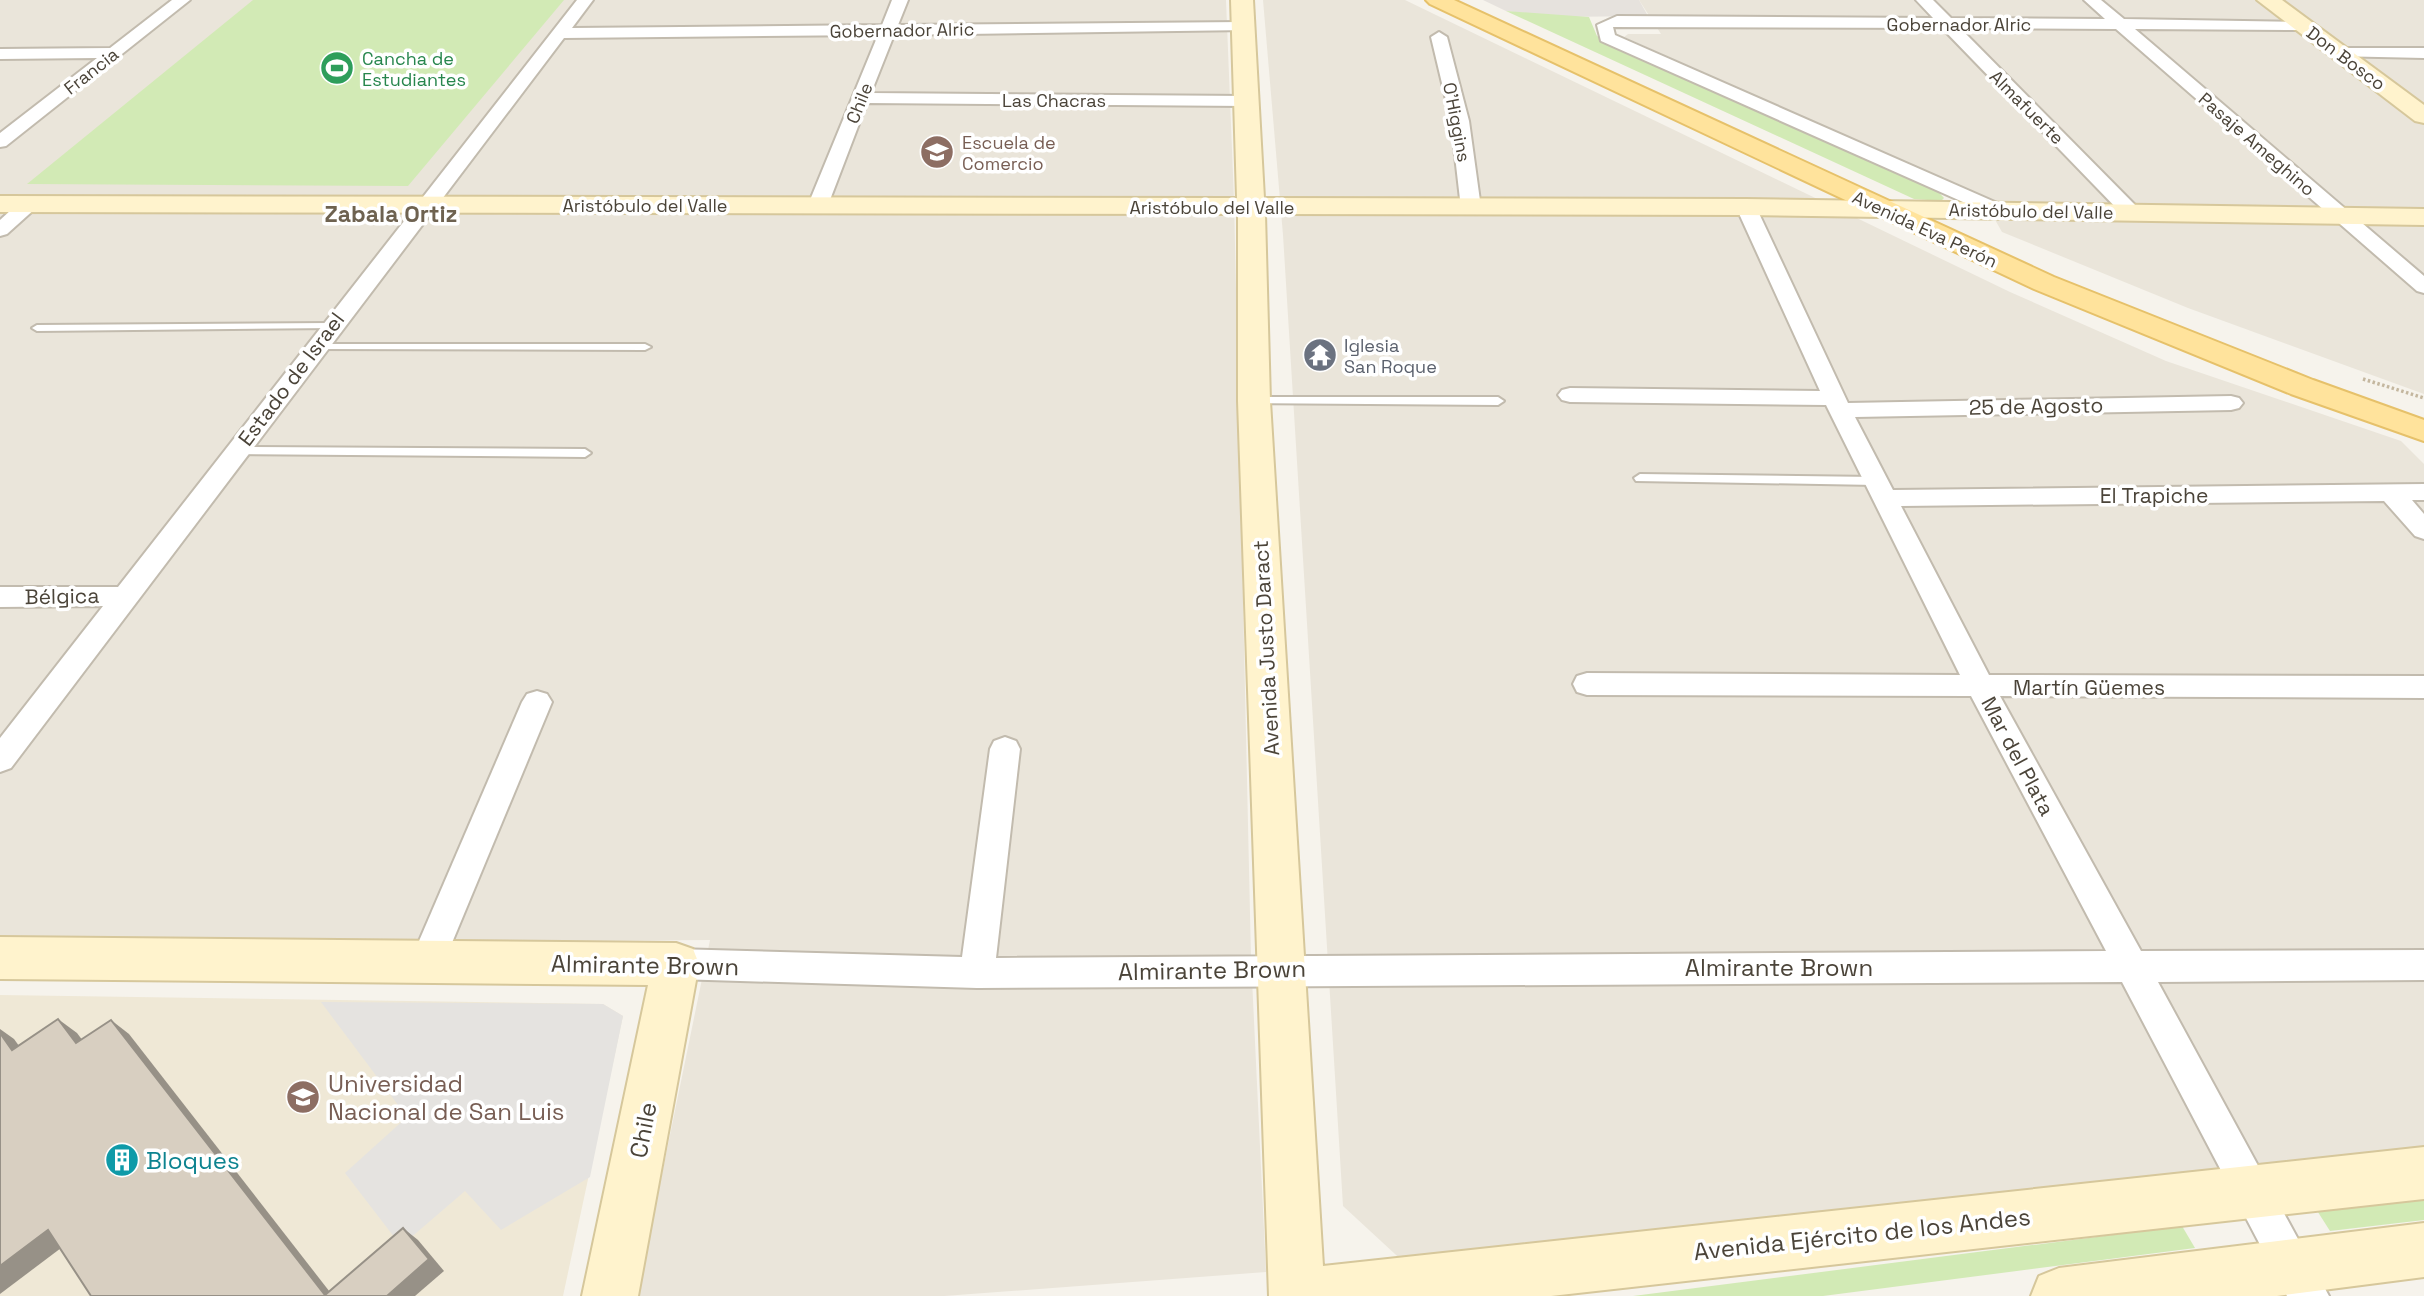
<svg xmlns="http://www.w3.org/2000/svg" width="2424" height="1296" font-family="'Space Grotesk',sans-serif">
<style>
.residential{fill:#eae5da}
.industrial{fill:#e6e2dd}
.education{fill:#efe8d6}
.green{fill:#d2eab5}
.parking{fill:#e5e3e0}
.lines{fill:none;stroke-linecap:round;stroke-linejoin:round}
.lane-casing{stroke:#c2bbae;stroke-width:4}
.street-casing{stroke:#c2bbae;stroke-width:4}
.secondary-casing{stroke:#d6c79b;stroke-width:4}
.primary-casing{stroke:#e6c16a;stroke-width:4}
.path{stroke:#c4b79f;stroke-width:3.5;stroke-dasharray:2.5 2.5;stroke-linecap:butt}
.lane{fill:#fff;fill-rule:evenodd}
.street{fill:#fff;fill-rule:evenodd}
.secondary{fill:#fff3cd;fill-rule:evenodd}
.primary{fill:#ffe39c;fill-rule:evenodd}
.shaded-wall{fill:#979187}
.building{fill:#d8cfc1;stroke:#979187;stroke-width:2}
.labels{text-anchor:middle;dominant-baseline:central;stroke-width:7;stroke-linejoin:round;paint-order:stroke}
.far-street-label{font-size:18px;fill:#4b4439;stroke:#fff}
.far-leisure-label{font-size:18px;fill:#27864d;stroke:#fff;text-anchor:start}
.far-education-label{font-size:18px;fill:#785e54;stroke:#fff;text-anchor:start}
.far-worship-label{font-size:18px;fill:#5b616d;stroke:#fff;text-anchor:start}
.street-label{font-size:21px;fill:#4b4439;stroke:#fff}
.far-district-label{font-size:23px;font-weight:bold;fill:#6e6250;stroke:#fff}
.near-street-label{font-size:24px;fill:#4b4439;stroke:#fff}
.near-education-label{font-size:24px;fill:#785e54;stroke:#fff;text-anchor:start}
.near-culture-label{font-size:24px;fill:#0d838f;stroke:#fff;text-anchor:start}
</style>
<rect width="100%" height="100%" fill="#f6f3ec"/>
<!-- residential -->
<g class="residential">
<polygon points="0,0 1226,0 1234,200 1251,958 1266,1272 944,1296 637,1296 710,940 0,944"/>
<polygon points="1263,0 1405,0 2010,292 2166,361 2401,441 2424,464 2424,1154 1408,1266 1343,1206 1283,235"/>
<polygon points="1639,0 2424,0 2424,394 2188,308 2002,232 1982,197 1624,37 1628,34 1661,34"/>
</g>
<!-- industrial -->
<polygon class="industrial" points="1483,0 1639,0 1648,16 1560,17 1506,11"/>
<!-- education -->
<polygon class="education" points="0,995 603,1004 623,1016 563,1296 0,1296"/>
<!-- green -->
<g class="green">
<polygon points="253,0 564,0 408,186 27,184"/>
<polygon points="1506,11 1589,17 1597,36 1934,187 1944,198 1941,201 1914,199"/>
<polygon points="2424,1197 2424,1220 2330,1231 2316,1209"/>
<polygon points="2182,1226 2195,1248 1823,1296 1633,1296"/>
</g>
<!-- parking -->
<polygon class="parking" points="321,1002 603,1004 623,1016 590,1177 501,1230 465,1191 401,1246 345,1173 407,1117"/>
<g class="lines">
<!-- lane casing -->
<g class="lane-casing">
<g id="lane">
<polygon points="332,323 337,326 336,328 37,331 32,328 37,325"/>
<polygon points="316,344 645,344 651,347 645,350 312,349 310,347"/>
<polygon points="1254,397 1498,397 1504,401 1498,405 1250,403 1250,399"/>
<polygon points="236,447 585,449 591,453 585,457 232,454 230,451 232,448"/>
<polygon points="1640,474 1876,477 1882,481 1876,485 1636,481 1634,478"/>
</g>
</g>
<!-- street casing -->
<g class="street-casing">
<g id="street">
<polygon points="172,0 190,0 6,146 0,147 0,133 97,58 0,59 0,49 110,48"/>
<polygon points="577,0 593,0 572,28 882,25 892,0 908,0 898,25 1243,22 1251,27 1249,30 894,35 871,93 1247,96 1256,101 1247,106 867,103 828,205 818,211 808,205 878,35 564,38 11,768 0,772 0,738 103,606 0,607 0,587 118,587"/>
<polygon points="1916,0 1933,0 1951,18 2105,19 2084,0 2101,0 2124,19 2307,22 2307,28 2301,30 2135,29 2424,276 2424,293 2417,291 2116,29 1960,28 2139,209 2142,213 2132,219 2125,217 1942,28 1613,27 1615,35 2004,206 2007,210 2004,214 1990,214 1601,41 1597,25 1617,16 1933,18"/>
<polygon points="1439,32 1447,37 1469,121 1481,208 1471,214 1461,208 1451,121 1431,37"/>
<polygon points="2339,48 2424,48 2424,58 2333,56 2331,53"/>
<polygon points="30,197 37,199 40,203 37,207 7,234 0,236 0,220 23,199"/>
<polygon points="1746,201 1756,207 1848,403 2231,396 2239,398 2243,403 2239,408 2231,410 1855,417 1893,490 2424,484 2424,500 2412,500 2424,514 2424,539 2415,536 2384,501 1901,506 1989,675 2424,676 2424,698 2000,696 2141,951 2424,950 2424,980 2158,982 2329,1296 2287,1296 2122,982 977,988 676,979 664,975 659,964 664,953 676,949 962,957 990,749 994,741 1005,737 1016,741 1020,749 996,958 2106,951 1971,696 1587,695 1577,692 1573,684 1577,676 1587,673 1960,675 1826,405 1570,402 1562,400 1558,395 1562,390 1570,388 1820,391 1736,207"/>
<polygon points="537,691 547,694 552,702 444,962 439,973 427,977 415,973 410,962 522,702 527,694"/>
</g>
</g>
<!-- secondary casing -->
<g class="secondary-casing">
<g id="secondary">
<polygon points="1231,0 1253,0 1264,198 1746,199 2424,209 2424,225 1746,215 1265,214 1270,401 1323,1266 2424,1147 2424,1199 1551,1296 1269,1296 1238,401 1238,214 0,212 0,196 1237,198"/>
<polygon points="2257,0 2282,0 2424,105 2424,123 2415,121"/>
<polygon points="0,937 676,943 693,949 699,964 638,1296 582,1296 648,985 0,979"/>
<polygon points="2424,1223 2424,1277 2277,1296 2031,1296 2039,1276 2059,1268"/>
</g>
</g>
<!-- primary casing -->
<g class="primary-casing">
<polygon id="primary" points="1426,0 1454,0 2054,277 2313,380 2424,420 2424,441 2291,394 2034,289 1430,4"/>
</g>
<!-- path -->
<polyline class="path" points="2363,379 2424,398"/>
<!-- lane -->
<use href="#lane" class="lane"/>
<!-- street -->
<use href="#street" class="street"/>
<!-- secondary -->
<use href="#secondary" class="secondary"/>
<!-- primary -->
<use href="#primary" class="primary"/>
</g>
<!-- shaded-wall -->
<g class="shaded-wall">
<polygon points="58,1019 77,1033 95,1057 76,1043"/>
<polygon points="111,1020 129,1034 333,1296 325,1295"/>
<polygon points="0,1029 14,1039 32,1064 12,1050 0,1033"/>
<polygon points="403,1228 418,1240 444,1271 415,1296 387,1296"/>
<polygon points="48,1230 69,1242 0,1294 0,1266"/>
</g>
<!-- building -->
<polygon class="building" points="58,1019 76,1043 111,1020 325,1295 403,1228 429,1259 387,1296 91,1296 48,1230 0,1266 0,1033 12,1050"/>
<!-- icons -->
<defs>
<g id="stadium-disc" transform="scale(1.75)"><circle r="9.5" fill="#2e9e5b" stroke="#fff"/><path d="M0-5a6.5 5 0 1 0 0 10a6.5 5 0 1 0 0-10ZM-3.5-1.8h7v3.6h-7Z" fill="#fff"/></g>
<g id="school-disc" transform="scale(1.75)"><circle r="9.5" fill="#8d6e63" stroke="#fff"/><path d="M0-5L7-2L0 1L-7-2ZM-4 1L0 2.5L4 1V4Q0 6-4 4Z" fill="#fff"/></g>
<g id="temple-disc" transform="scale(1.75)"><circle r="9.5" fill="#6b7280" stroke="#fff"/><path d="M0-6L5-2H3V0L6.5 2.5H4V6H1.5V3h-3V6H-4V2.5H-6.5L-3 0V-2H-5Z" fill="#fff"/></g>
<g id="university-disc" transform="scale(1.75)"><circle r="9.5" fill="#8d6e63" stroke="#fff"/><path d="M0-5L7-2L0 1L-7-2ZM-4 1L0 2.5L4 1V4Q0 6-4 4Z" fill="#fff"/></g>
<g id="building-disc" transform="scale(1.75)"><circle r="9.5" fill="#0f9aa8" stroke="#fff"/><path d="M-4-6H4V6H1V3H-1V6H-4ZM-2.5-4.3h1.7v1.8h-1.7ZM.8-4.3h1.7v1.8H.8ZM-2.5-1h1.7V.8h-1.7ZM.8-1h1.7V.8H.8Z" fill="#fff"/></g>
</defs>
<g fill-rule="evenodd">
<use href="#stadium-disc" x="337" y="68"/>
<use href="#school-disc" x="937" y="152"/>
<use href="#temple-disc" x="1320" y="355"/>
<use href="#university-disc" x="303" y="1097"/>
<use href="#building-disc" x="122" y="1160"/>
</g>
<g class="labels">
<!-- far-street labels -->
<g class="far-street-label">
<text x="1959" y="24">Gobernador Alric</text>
<text transform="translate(902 30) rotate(-1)">Gobernador Alric</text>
<text transform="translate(2346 58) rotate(37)">Don Bosco</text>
<text transform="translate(91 71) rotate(-38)">Francia</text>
<text x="1054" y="100">Las Chacras</text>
<text transform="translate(859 103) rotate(-68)">Chile</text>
<text transform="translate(2027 107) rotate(45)">Almafuerte</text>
<text transform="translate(1457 122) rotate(79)">O'Higgins</text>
<text transform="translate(2257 144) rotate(41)">Pasaje Ameghino</text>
<text x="645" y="205">Aristóbulo del Valle</text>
<text x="1212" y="207">Aristóbulo del Valle</text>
<text transform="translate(2031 211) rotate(1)">Aristóbulo del Valle</text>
<text transform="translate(1925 229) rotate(25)">Avenida Eva Perón</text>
</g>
<!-- far-leisure labels -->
<g class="far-leisure-label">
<text x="362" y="58">Cancha de<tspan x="362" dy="21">Estudiantes</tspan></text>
</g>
<!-- far-education labels -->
<g class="far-education-label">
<text x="962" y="142">Escuela de<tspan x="962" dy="21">Comercio</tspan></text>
</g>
<!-- far-worship labels -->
<g class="far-worship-label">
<text x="1344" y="345">Iglesia<tspan x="1344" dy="21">San Roque</tspan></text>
</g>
<!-- street labels -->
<g class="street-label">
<text transform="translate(291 379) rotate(-53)">Estado de Israel</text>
<text transform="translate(2036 406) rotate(-1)">25 de Agosto</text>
<text x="2154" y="495">El Trapiche</text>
<text transform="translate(62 596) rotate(-1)">Bélgica</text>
<text transform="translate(1266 648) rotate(-93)">Avenida Justo Daract</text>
<text x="2089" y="687">Martín Güemes</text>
<text transform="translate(2018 756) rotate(62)">Mar del Plata</text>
</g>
<!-- far-district labels -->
<g class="far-district-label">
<text x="391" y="214">Zabala Ortiz</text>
</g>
<!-- near-street labels -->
<g class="near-street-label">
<text transform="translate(645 965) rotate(1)">Almirante Brown</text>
<text x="1779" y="967">Almirante Brown</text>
<text transform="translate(1212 970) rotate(-1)">Almirante Brown</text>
<text transform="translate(643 1130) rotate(-79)">Chile</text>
<text transform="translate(1862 1234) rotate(-6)">Avenida Ejército de los Andes</text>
</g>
<!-- near-education labels -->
<g class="near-education-label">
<text x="328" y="1083">Universidad<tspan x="328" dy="28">Nacional de San Luis</tspan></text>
</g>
<!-- near-culture labels -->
<g class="near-culture-label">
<text x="146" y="1160">Bloques</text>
</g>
</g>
</svg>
